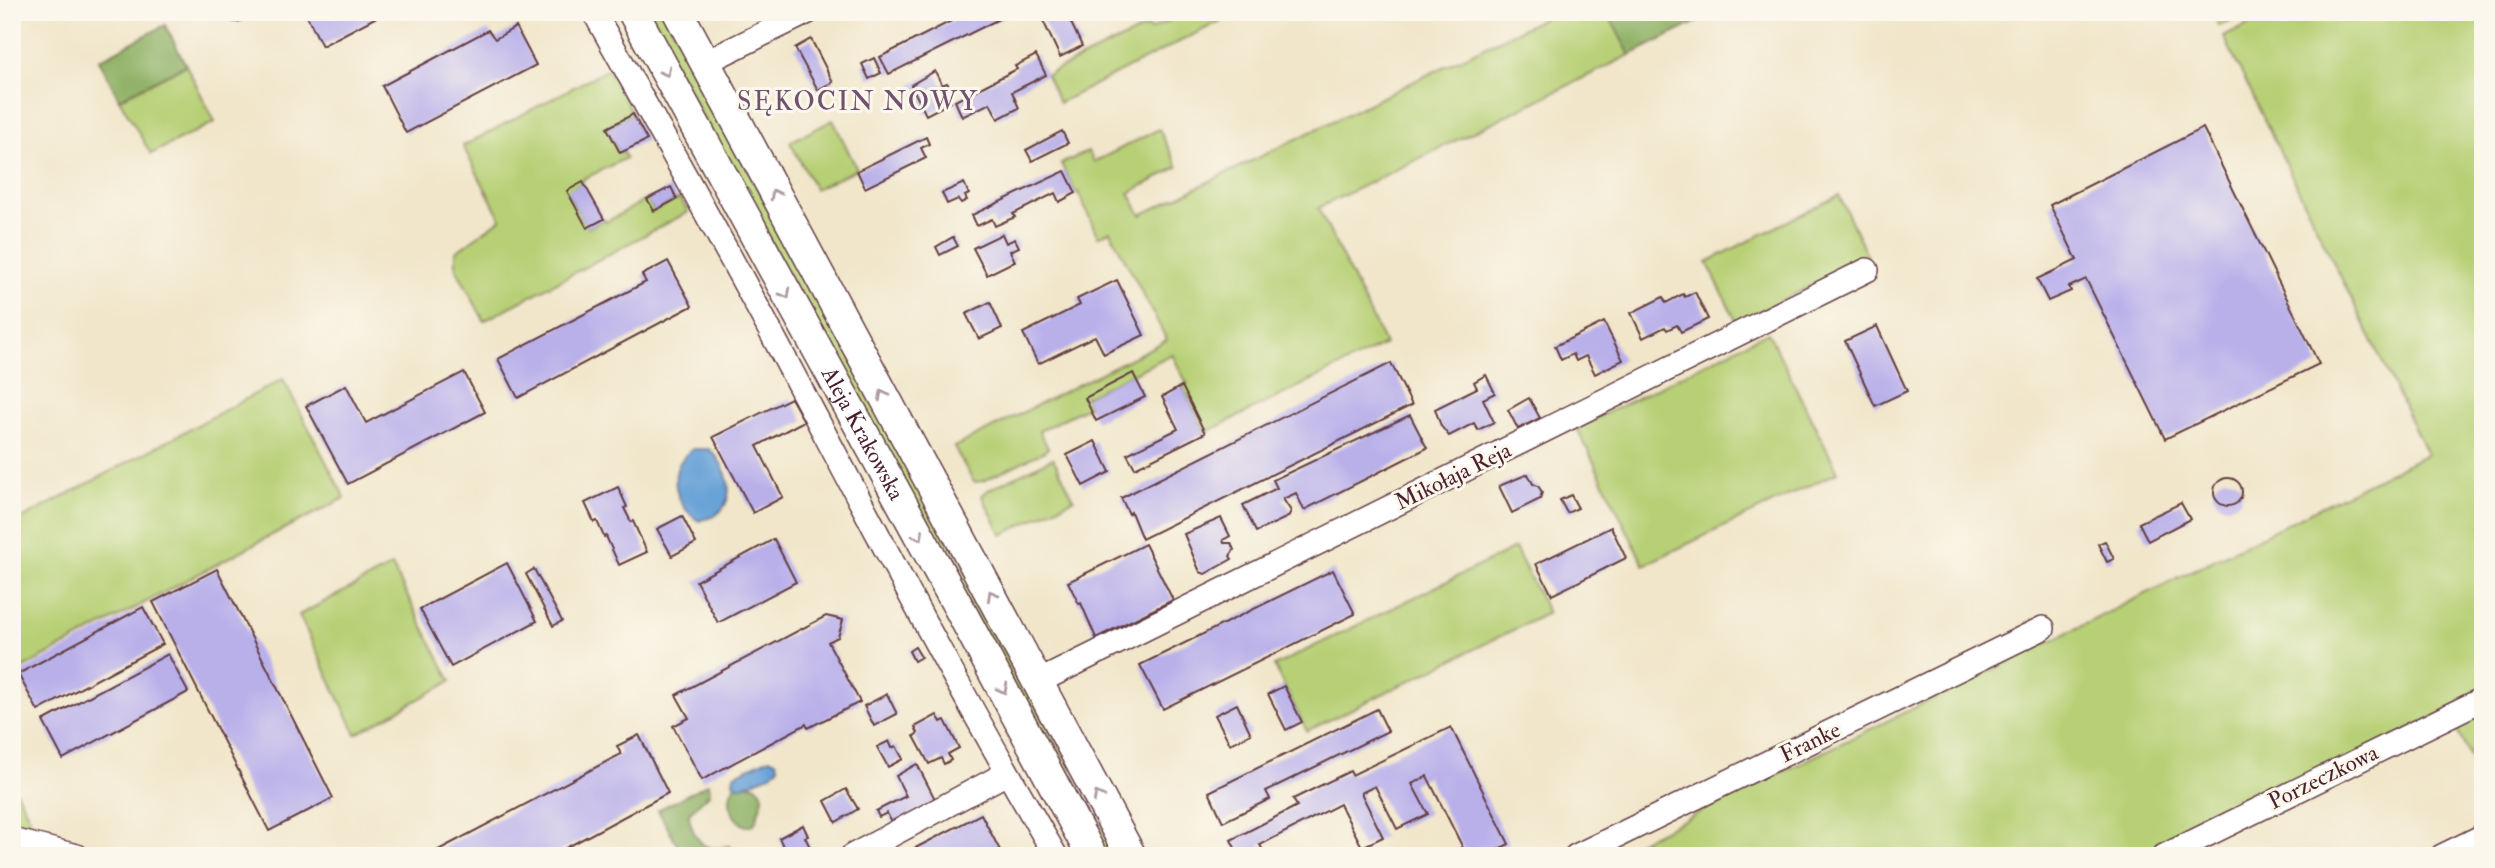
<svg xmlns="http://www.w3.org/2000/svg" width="2495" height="868" font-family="'IM FELL Double Pica',serif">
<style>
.green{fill:#b7d076;stroke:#807850;stroke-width:2}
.forest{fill:#91b267;stroke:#6e6849;stroke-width:2}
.water{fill:#67a2d7;stroke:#586081;stroke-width:2}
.building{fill:#b9b0ea}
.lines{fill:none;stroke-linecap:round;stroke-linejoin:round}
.minor-casing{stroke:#633d43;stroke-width:26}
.major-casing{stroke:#633d43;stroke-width:33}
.minor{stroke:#fff;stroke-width:23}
.major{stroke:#fff;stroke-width:30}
.oneway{stroke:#ae9aa0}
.labels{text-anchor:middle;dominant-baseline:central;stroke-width:6;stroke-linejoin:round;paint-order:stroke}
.street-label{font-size:23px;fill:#4a1f2b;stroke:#fbf7ec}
.quarter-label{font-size:26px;letter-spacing:2px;fill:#71526e;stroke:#fbf7ec}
</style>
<rect width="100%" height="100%" fill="#fbf7ec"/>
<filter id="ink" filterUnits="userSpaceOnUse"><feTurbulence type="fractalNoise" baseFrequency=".0143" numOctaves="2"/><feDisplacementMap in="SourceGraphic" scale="14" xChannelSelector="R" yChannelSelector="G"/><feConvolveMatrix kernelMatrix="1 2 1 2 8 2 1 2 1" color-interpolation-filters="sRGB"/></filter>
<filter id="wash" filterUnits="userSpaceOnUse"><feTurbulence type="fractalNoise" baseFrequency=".00686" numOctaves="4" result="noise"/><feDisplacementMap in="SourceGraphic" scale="28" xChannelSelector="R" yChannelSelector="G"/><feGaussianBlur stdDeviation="1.57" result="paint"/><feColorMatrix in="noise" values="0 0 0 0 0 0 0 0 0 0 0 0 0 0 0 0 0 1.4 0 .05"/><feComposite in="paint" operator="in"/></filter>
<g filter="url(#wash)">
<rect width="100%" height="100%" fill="#f1e6ca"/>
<!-- green -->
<g class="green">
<polygon points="646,12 664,12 1118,856 1104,856"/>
<polygon points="1187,12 1238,12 1059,103 1046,75 1134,33 1148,27 1150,30"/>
<polygon points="1556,12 1607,12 1630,55 1318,208 1385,344 1205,433 1182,386 1187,384 1172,354 1085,397 1089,406 1039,431 1048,448 1045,451 983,481 974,482 954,447 1167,340 1110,231 1098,237 1078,192 1076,193 1061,164 1088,151 1094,162 1159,129 1178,167 1129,193 1141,215"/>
<polygon points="2212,12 2248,12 2219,26"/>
<polygon points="2273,12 2483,12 2483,693 2153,856 1610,856 2049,642 2427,454 2224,37"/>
<polygon points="186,65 215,122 151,154 119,99"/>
<polygon points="608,69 633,114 607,128 620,153 623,152 626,158 583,179 583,182 567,192 588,228 604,219 606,222 647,199 654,211 680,198 688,212 484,321 456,268 456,252 501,219 463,146"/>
<polygon points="833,120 857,169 815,189 790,142"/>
<polygon points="1839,195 1868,257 1737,323 1707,262"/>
<polygon points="1768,332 1838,472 1644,565 1577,428"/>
<polygon points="283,379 345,498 262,540 12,674 12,524"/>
<polygon points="1053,458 1074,499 1002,535 982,496 988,490"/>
<polygon points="1515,548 1548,613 1307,731 1274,666"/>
<polygon points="392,566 451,681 356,734 299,615"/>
<polygon points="2483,704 2483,782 2451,719"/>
<polygon points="12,784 34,826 12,820"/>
</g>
<!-- forest -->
<g class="forest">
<polygon points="1607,12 1717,12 1630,55"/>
<polygon points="165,25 186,65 119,99 99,60"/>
<path d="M 709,783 L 710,793 L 689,813 C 689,825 698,847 712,848 C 717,849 724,847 729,846 L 732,851 L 721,856 L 683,856 L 658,810 Z"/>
<path d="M 735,784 C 740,786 746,783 751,784 C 767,789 764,799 759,810 C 758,813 758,817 756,821 C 748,834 735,819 732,811 C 728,800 730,793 735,784 Z"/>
</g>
<!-- water -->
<g class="water">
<path d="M 693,449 L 709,449 C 727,464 739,498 716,515 C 712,518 704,519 699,521 C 673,505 665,467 693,449 Z"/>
<polygon points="769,758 776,761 779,767 770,775 742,786 737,786 733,782 734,775"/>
</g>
<g id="blocks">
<!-- building -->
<g class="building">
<polygon points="228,12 246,12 245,19 237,22 231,21"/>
<polygon points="305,12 386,12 322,46"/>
<polygon points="969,12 998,12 1001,18 889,74 880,57"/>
<polygon points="1039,12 1066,12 1082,46 1060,57"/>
<polygon points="516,27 536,65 406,133 382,86 488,30 495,39"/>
<polygon points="811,39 833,82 818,90 795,48"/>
<polygon points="1036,55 1046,75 1012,92 1019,108 998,119 990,103 962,117 955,101 1017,69 1015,66"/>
<polygon points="874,58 881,73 869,79 862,64"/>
<polygon points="935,71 942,85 947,83 951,89 945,92 951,102 926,115 911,85"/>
<polygon points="633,114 647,140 620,153 607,128"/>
<polygon points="2203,128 2319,364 2165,439 2086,279 2069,287 2071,291 2048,301 2037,279 2077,260 2050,205"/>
<polygon points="1062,131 1068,143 1032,161 1026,150"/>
<polygon points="926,137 929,144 921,148 926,158 865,188 857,171"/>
<polygon points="1065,171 1076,193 1059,202 1055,193 1013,214 1015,217 995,226 992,219 977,226 972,215"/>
<polygon points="583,182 604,219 587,228 567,191"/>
<polygon points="964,183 969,194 965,196 967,200 961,203 958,199 947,204 942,193"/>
<polygon points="671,187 677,199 654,211 647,199"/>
<polygon points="1002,234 1006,243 1015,239 1019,247 1010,251 1015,261 987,275 973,248"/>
<polygon points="953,237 958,246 940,255 936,247"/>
<polygon points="668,261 692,306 518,398 498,359 646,282 642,275"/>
<polygon points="1117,280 1144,335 1104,354 1095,336 1038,364 1023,333 1080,305 1077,299"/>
<polygon points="1695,292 1708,319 1681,332 1677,325 1667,330 1665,327 1643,338 1631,313 1663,297 1666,303 1683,294 1685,297"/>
<polygon points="990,302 1002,328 979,339 966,314"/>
<polygon points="1604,322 1623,360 1595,374 1586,356 1576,361 1573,354 1561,360 1555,346"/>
<polygon points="1877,326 1907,391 1875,406 1845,341"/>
<polygon points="1391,363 1412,405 1142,539 1131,512 1129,514 1121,498"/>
<polygon points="464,372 485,412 348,484 306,406 346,385 366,423"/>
<polygon points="1133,373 1145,397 1096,421 1085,398"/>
<polygon points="1486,375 1495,393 1483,399 1494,422 1478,430 1474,423 1449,436 1441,426 1435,409 1477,388 1474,382"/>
<polygon points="1182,386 1205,433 1135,468 1127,454 1178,429 1162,397"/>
<polygon points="791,398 804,421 757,446 783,497 753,513 713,437"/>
<polygon points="1529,398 1540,418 1518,429 1508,410"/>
<polygon points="1410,415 1427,448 1304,510 1296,493 1283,499 1291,511 1288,517 1256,532 1243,505 1277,488 1273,480"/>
<polygon points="1095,441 1110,472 1083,486 1067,455"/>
<polygon points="1528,474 1533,484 1538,486 1542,492 1540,499 1512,513 1499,486"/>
<circle cx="2228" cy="492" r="14"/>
<polygon points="618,487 627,507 624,508 631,522 633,521 647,552 619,565 606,536 604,537 597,521 594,522 585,503"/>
<polygon points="1571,495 1578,508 1567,513 1560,500"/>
<polygon points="2181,503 2190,519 2148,541 2139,523"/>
<polygon points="682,516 696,543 672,556 657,529"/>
<polygon points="1221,518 1230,536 1223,540 1224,543 1231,543 1234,550 1230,556 1232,559 1205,574 1200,572 1184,534"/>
<polygon points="1611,527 1626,558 1552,595 1536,564"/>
<polygon points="774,539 796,582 718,623 696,581"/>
<polygon points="2105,541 2114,559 2107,562 2098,544"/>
<polygon points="1145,544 1173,600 1096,638 1081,603 1079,604 1068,582"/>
<polygon points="507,563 537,621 451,667 420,609"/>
<polygon points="217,569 333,798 269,831 153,602"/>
<polygon points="534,569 562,621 553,626 526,574"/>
<polygon points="1333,570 1355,614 1163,709 1140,665"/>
<polygon points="143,607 163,644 38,711 18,674"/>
<polygon points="826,616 843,620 838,637 828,642 860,702 808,728 806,724 702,780 673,726 689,718 676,695"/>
<polygon points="915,647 921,657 914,661 909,651"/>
<polygon points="168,654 188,692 63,759 43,721"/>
<polygon points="1284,686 1302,722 1286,730 1268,694"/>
<polygon points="887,694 897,714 874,726 864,706"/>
<polygon points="1237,704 1251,734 1230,744 1215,715"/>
<polygon points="1377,709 1388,731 1266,791 1270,799 1223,822 1209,792"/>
<polygon points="937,715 941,722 945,720 959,748 948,754 951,760 944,764 941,758 929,764 914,736 918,733 915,727"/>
<polygon points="1451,727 1509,844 1486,856 1467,856 1427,776 1412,784 1428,814 1397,829 1375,786 1361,793 1383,837 1362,847 1340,804 1260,845 1266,856 1239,856 1231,840 1297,806 1293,799 1350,771 1352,775"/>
<polygon points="639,735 668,793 551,856 427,856 621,754 617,746"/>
<polygon points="889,741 892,748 896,746 903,759 888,767 877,747"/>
<polygon points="917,764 936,801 893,825 887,813 879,817 876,811 906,796 896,776"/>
<polygon points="846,789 858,809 836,822 825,801"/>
<polygon points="981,814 1003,856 900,856"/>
<polygon points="803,825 808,836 805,837 812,851 803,856 800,853 788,856 779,838"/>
<polygon points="1425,850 1428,856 1413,856"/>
</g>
</g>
</g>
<g filter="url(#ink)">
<use href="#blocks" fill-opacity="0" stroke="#633d43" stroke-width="2"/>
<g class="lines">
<!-- minor casing -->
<g class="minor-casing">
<g id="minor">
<path d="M 594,12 C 657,126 722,239 783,355 C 872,523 959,692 1056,856"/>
<polyline points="704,63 808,12"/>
<polyline points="1038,682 1867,270"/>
<polyline points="12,840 77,856"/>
<polyline points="852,856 1007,773"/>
<polyline points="1576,856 2043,628"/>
<polyline points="2164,856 2483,699"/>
<polyline points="2442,856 2483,836"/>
</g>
</g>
<!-- major casing -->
<g class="major-casing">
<g id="major">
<path id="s1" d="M 633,12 L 959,608 L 1092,856"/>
<polyline points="678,12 1131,856"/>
</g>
</g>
<!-- minor -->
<use href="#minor" class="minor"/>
<!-- major -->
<use href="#major" class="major"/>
</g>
<!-- one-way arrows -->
<defs><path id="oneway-chevron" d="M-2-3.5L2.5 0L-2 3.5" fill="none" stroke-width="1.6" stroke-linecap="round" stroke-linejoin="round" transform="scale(1.75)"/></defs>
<g class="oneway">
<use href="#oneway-chevron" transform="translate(666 72) rotate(61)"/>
<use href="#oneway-chevron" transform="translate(775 194) rotate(-118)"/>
<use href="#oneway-chevron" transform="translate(786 294) rotate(61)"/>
<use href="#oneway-chevron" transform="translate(883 395) rotate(-118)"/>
<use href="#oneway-chevron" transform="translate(919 536) rotate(61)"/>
<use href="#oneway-chevron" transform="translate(992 595) rotate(-119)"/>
<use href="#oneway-chevron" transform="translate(1003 689) rotate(62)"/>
<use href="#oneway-chevron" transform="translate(1098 796) rotate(-118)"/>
</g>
</g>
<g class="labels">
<!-- street labels -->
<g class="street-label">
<text stroke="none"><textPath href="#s1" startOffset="480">Aleja Krakowska</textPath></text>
<text transform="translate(1453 476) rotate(-26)">Mikołaja Reja</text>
<text transform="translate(1810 742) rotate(-26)">Franke</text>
<text transform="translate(2323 777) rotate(-26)">Porzeczkowa</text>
</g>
<!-- quarter labels -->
<g class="quarter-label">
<text x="858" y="102">SĘKOCIN NOWY</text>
</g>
</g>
<!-- margin -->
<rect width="2495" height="868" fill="none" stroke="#fbf7ec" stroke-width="42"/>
</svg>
